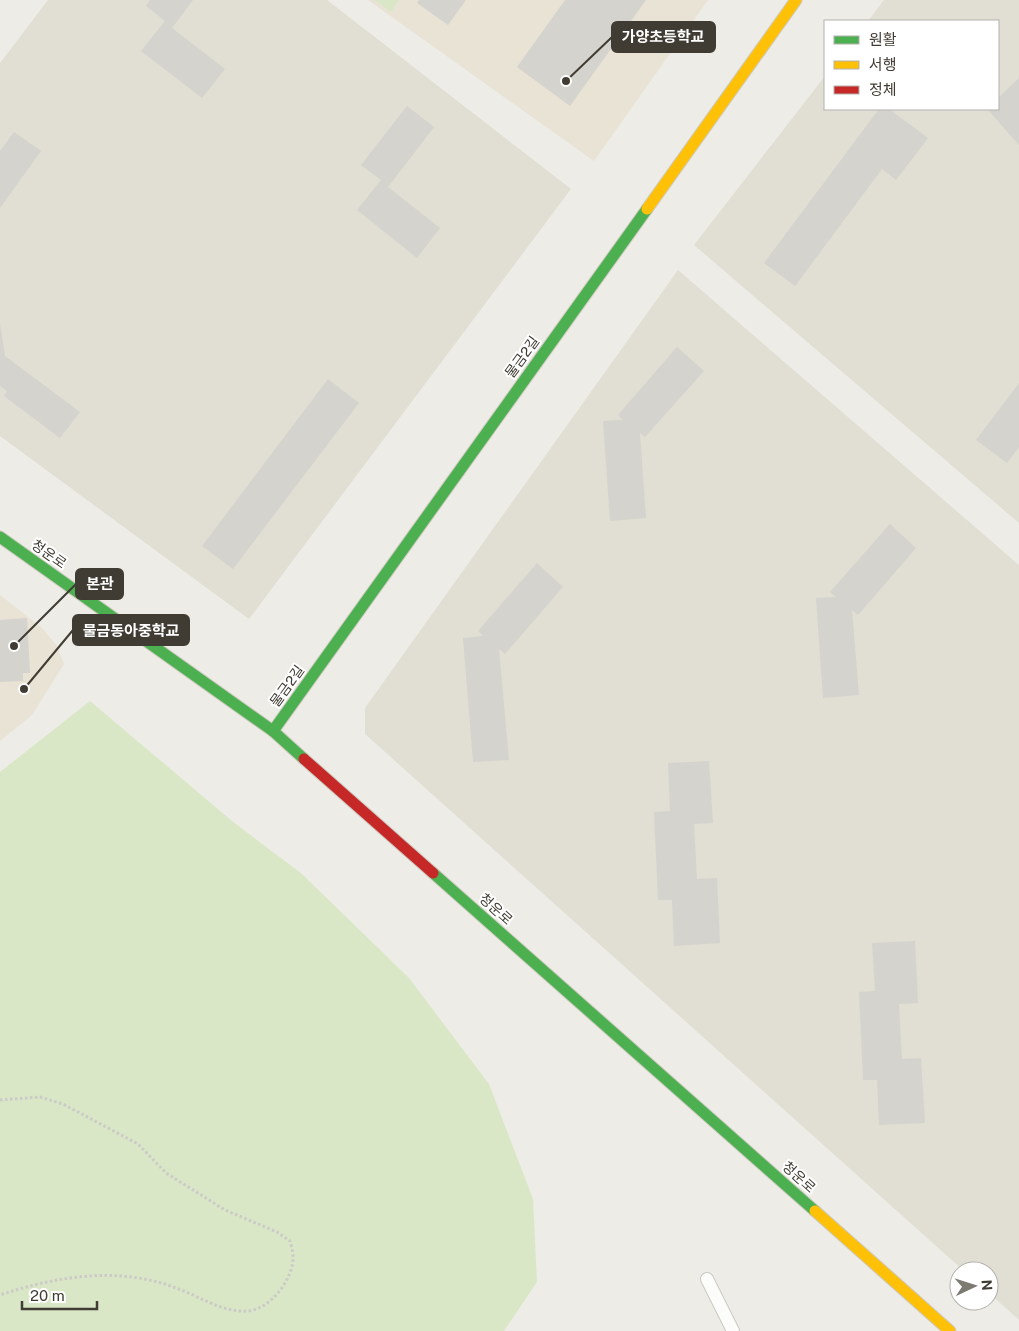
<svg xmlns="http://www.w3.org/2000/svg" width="1019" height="1331" font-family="'Public Sans','Noto Sans KR',sans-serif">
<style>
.residential{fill:#e1ded3}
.education{fill:#e8e3d5}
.green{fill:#d9e7c7}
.building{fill:#d5d3cd}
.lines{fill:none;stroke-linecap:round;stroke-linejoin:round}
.lane-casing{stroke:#c9c8c2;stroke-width:14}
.fast-casing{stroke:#ccc9be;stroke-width:13}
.slow-casing{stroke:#ccc9be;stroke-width:13}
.jam-casing{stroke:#ccc9be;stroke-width:13}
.path{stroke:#cbcac6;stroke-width:3;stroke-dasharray:2.5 2.5;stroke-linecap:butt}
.lane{stroke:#fcfcfb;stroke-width:12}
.fast{stroke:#4caf50;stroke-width:11}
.slow{stroke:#ffc107;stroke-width:11}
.jam{stroke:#c62828;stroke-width:11}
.labels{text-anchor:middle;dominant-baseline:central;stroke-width:4;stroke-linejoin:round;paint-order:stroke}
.street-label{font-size:14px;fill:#413c33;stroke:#fff}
.leader{fill:none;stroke:#413c33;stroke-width:2}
.callout-dot{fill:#413c33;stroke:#fff;stroke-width:2}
.callout{fill:#413c33;stroke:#413c33;stroke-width:2}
.callout-label{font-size:15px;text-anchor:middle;font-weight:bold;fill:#fff}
</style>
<rect width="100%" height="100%" fill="#edece6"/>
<!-- residential -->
<g class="residential">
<polygon points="48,0 327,0 571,189 249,619 0,436 0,63"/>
<polygon points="884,0 1019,0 1019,523 694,245 825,76 825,109 998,109 998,21 868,21"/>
<polygon points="678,270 1019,565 1019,1320 989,1293 989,1271 964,1271 365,734 365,708"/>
</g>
<!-- education -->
<g class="education">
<polygon points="368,0 708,0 594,161"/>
<polygon points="0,595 42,628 57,646 64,664 32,715 0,741"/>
</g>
<!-- green -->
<g class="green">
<polygon points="375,0 399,0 391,12"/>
<polygon points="90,701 232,821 302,874 409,978 489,1084 533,1199 537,1282 504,1331 0,1331 0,772"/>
</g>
<!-- building -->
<g class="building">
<polygon points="150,0 193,0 172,28 225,69 202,98 141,51 165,21 146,6"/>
<polygon points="419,0 466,0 448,25 417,3"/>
<polygon points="565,0 646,0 570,106 517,67"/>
<polygon points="1019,78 1019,145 987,109 998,109 998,98"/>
<polygon points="407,106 434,127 388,187 440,228 417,258 357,210 381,180 361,165"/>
<polygon points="879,109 889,109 928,138 896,180 882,169 795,286 764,263"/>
<polygon points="14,132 41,151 0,208 0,151"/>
<polygon points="0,324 5,356 80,412 60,438 4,396 7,391 0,386"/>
<polygon points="677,347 704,371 645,437 640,433 646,518 610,521 603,421 623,420 618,415"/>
<polygon points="328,379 359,403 233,569 202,546"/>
<polygon points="1019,383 1019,447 1007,463 976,440"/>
<polygon points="890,524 916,548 858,615 852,610 859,695 823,698 816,598 836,597 830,592"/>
<polygon points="537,563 563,587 505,654 499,649 509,760 473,762 463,638 483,636 478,631"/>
<polygon points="27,618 30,673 23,673 23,681 0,682 0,620"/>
<polygon points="709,761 713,823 694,824 697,879 717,878 720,943 674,946 672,900 658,900 654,812 670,811 668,763"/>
<polygon points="915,941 918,1003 899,1004 902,1059 921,1058 925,1123 879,1125 877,1080 863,1080 859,992 875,991 872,943"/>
</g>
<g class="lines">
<!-- lane casing -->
<g class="lane-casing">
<polyline id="lane" points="707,1279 733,1331"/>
</g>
<!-- fast casing -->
<g class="fast-casing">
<g id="fast">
<polyline points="0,537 273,731 304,759"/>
<polyline points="273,731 647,209"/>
<polyline points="433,873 815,1211"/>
</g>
</g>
<!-- slow casing -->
<g class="slow-casing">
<g id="slow">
<polyline points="647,209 796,0"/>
<polyline points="815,1211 950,1331"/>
</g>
</g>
<!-- jam casing -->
<g class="jam-casing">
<polyline id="jam" points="304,759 433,873"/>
</g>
<!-- path -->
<path class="path" d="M 0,1100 L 40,1097 L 63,1104 L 138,1144 L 166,1173 L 225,1210 L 277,1232 L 290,1241 C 291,1245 293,1251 293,1256 C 294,1278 271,1309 248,1311 C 223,1313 199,1296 176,1288 C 119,1266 57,1276 0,1295"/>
<!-- lane -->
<use href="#lane" class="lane"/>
<!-- fast -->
<use href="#fast" class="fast"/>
<!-- slow -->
<use href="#slow" class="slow"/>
<!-- jam -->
<use href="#jam" class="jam"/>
</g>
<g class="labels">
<!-- street labels -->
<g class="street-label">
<text transform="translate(522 357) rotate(-54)">물금2길</text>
<text transform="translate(49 554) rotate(35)">청운로</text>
<text transform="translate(287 686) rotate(-54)">물금2길</text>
<text transform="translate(496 909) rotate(42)">청운로</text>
<text transform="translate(799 1177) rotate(42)">청운로</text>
</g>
</g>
<!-- callouts -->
<path class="leader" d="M566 81L612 37M14 646L76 584M24 689L73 630"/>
<g class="callout-dot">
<circle cx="566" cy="81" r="5"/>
<circle cx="14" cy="646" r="5"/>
<circle cx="24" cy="689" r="5"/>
</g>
<g class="callout">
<rect x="612" y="22" width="103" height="30" rx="5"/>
<rect x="76" y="569" width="47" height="30" rx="5"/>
<rect x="73" y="615" width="116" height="30" rx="5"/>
</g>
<g class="callout-label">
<text x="663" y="42">가양초등학교</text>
<text x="100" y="589">본관</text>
<text x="131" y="636">물금동아중학교</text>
</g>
<!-- legend -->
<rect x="824" y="20" width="175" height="90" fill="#ffffff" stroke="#b3b1ad"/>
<rect x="834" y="36" width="25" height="8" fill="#4caf50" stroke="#b3b1ad"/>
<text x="869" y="45" font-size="15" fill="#413c33">원활</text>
<rect x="834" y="61" width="25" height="8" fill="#ffc107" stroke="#b3b1ad"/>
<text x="869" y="70" font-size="15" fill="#413c33">서행</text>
<rect x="834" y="86" width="25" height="8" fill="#c62828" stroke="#b3b1ad"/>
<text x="869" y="95" font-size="15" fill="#413c33">정체</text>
<!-- north arrow -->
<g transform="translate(974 1286) rotate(86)"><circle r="24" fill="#ffffff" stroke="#b3b1ad"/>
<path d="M0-4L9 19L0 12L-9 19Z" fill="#7d7a72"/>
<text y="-8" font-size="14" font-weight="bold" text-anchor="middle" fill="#413c33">N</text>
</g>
<!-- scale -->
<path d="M22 1301v8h75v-8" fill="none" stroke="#413c33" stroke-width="2.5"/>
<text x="30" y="1301" font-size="15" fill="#413c33" stroke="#ffffff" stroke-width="4" paint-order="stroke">20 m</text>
</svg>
